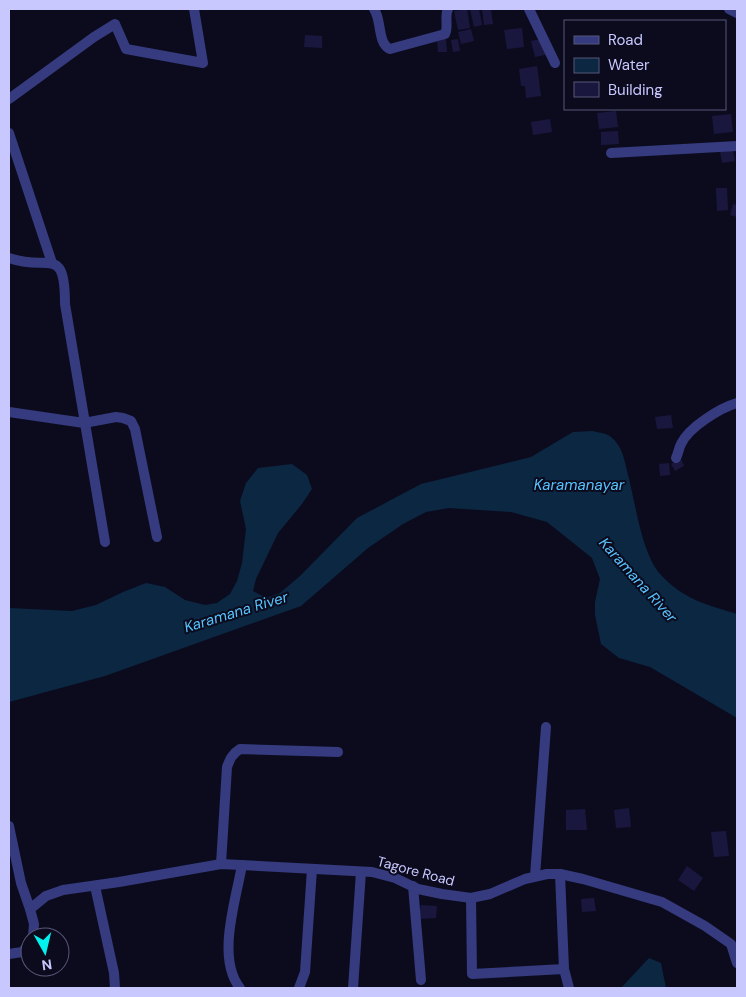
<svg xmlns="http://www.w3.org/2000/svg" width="746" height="997" font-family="'DM Sans',sans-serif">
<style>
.water{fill:#0b2742}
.building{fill:#1a173f}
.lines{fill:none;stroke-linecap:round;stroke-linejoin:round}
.minor{stroke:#353b7e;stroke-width:10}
.labels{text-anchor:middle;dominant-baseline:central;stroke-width:4;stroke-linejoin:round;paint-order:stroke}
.street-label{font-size:14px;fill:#c8c8ff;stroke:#0c0b1e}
.water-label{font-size:15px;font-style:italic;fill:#56c5ff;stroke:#0c0b1e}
</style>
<rect width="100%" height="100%" fill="#0c0b1e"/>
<!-- water -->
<g class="water">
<path d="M 593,431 C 599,433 607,433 611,437 C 622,446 624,458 627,471 C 635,499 641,554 661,575 C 683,599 707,605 737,614 L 737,718 L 650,667 L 619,658 L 601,644 L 595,615 L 595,602 L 600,579 L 592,558 L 547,522 L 511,512 L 449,508 L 426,512 L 403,524 L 368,548 L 301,606 L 105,676 L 9,702 L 9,608 L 72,611 L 96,605 L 123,592 L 146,583 L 165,587 L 185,600 L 205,605 L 217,603 L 230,594 L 237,581 L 242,563 L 246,529 L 240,501 L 246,483 L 258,468 L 292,464 L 307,475 L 312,489 L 302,504 L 278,533 L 256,579 L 253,591 L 266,598 L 280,593 L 300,576 L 357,518 L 421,484 L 531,457 L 573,432 Z"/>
<polygon points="649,958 661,963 666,988 621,988"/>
</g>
<!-- building -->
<g class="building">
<polygon points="467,9 470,28 458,30 454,11"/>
<polygon points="470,9 479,9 482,25 474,27"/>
<polygon points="482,9 491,9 493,24 484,25"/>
<polygon points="522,28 524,47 507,49 504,30"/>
<polygon points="471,29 474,41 461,44 458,32"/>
<polygon points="305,35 322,36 322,48 304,47"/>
<polygon points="546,38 550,54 535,57 531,41"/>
<polygon points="437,39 446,39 447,52 438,52"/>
<polygon points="458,39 460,51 453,52 451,40"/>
<polygon points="537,66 541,96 526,98 525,86 521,86 519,69"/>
<polygon points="616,111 618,127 599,129 597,113"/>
<polygon points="731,114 733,132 714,134 712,116"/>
<polygon points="550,119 552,132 533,135 531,122"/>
<polygon points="618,131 619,144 601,145 601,132"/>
<polygon points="732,143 735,161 722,163 719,145"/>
<polygon points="716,188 727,188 728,210 717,211"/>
<polygon points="733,204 737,205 737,217 730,215"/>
<polygon points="671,415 673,428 657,429 655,417"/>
<polygon points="681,459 684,466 675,471 671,464"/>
<polygon points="669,463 670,475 660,476 659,464"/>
<polygon points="629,808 631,827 616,828 614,810"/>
<polygon points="585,809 587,830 566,830 566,810"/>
<polygon points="726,831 729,856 714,857 711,832"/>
<polygon points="687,866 703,878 694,891 678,880"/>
<polygon points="594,898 596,911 582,912 581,899"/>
<polygon points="421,905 437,906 436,918 418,919"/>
</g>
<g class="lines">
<!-- minor -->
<g class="minor">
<path d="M 374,9 C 382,20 377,43 390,49 L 445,34 C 449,26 444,17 448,9"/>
<polyline points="529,9 555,63"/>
<polyline points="729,9 737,13"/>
<polyline points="9,99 94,37 115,24 126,49 203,63 194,9"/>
<polyline points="9,133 52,263"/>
<polyline points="611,153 737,146"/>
<path d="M 9,258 C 49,272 65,244 65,304 L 105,542"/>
<polyline points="9,412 84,423 116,417 123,418 131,421 135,429 157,537"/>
<path d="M 676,458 C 678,454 679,448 681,444 C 689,427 720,408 737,403"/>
<polyline points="9,826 21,883 30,909"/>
<path d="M 221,864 L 227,767 C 230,759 232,754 240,749 L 338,752"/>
<polyline points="560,874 564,969 569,988"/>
<polyline points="535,876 546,727"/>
<polyline points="95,886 114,973 115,988"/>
<polyline points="413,886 421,980"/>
<polyline points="471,898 472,974 564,969"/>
<polyline points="33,937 34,924 30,909 46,896 63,890 119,882 221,864 372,872 395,878 418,889 442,894 471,898 490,894 525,879 547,874 560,874 583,879 662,902 705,926 731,944 737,963"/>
<polyline points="9,954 22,952 30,943"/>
<path d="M 240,988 C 216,958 236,900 242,865"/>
<polyline points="299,988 305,972 312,869"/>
<polyline points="353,988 361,872"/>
</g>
</g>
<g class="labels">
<!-- street labels -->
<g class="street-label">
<text transform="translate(416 871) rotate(15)">Tagore Road</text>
</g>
<!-- water labels -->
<g class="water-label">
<text x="579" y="485">Karamanayar</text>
<text transform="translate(638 580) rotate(48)">Karamana River</text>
<text transform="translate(236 612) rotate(-17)">Karamana River</text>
</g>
</g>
<!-- border -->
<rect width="746" height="997" fill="none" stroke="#c8c8ff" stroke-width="20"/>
<!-- legend -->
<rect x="564" y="20" width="162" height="90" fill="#0c0b1e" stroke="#575778"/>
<rect x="574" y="36" width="25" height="8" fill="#353b7e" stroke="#575778"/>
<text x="608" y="45" font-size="15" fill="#c8c8ff">Road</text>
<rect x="574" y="58" width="25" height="15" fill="#0b2742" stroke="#575778"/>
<text x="608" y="70" font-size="15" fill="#c8c8ff">Water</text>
<rect x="574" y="82" width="25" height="15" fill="#1a173f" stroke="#575778"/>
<text x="608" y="95" font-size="15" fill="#c8c8ff">Building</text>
<!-- north arrow -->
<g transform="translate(45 952) rotate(172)"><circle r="24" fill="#0c0b1e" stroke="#575778"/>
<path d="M0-4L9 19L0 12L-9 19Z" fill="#00f3ee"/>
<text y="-8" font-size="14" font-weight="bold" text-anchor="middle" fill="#c8c8ff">N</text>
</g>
</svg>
